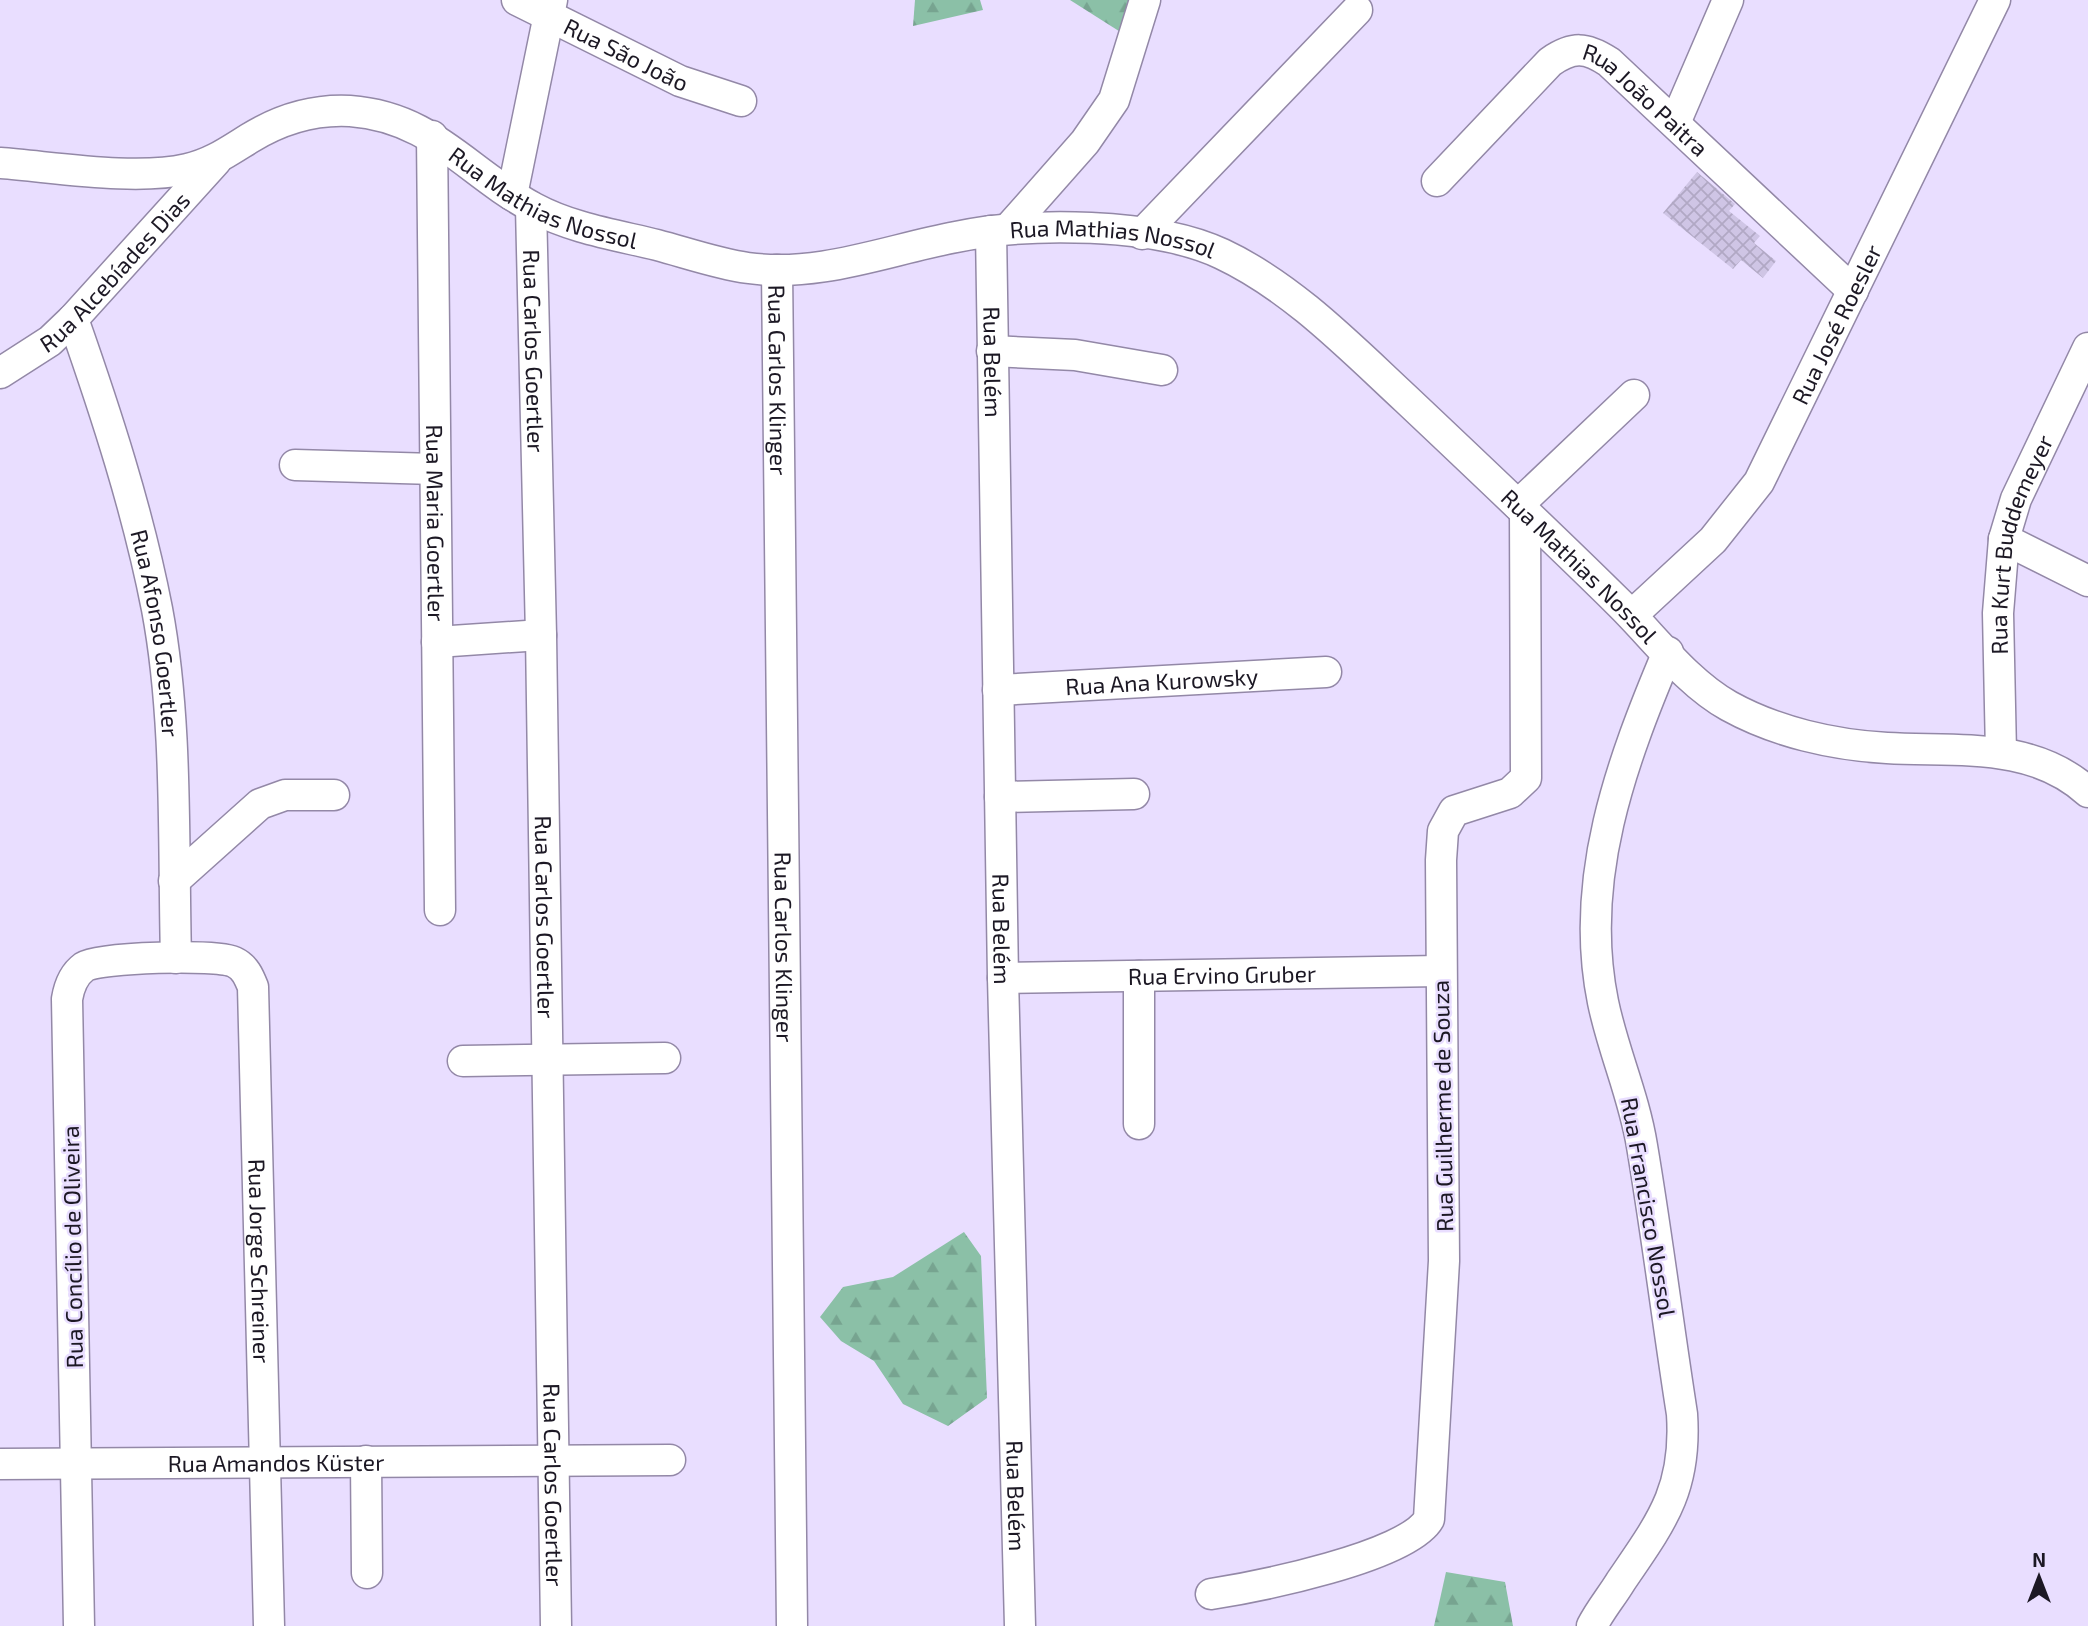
<svg xmlns="http://www.w3.org/2000/svg" width="2088" height="1626" font-family="'Exo 2',sans-serif">
<style>
.forest{fill:url(#forest-firs)}
.building{fill:url(#building-cross-hatch)}
.lines{fill:none;stroke-linecap:round;stroke-linejoin:round}
.minor-casing{stroke:#9388a7;stroke-width:33}
.minor{stroke:#fff;stroke-width:30}
.labels{text-anchor:middle;dominant-baseline:central;stroke-width:5;stroke-linejoin:round;paint-order:stroke}
.street-label{font-size:23px;fill:#1c1824;stroke:#e9deff}
</style>
<defs>
<pattern id="forest-firs" width="22" height="20" patternUnits="userSpaceOnUse" patternTransform="scale(1.75)"><rect width="22" height="20" fill="#8bc0a7"/><path d="M5 1l3.5 6h-7zM16 11l3.5 6h-7z" fill="#77a490"/></pattern>
<pattern id="building-cross-hatch" width="8" height="8" patternUnits="userSpaceOnUse" patternTransform="scale(1.75)"><rect width="8" height="8" fill="#cfc5e5"/><path d="M0 0l8 8M0 8l8-8" fill="none" stroke="#b1a8c4"/></pattern>
</defs>
<rect width="100%" height="100%" fill="#e9deff"/>
<!-- forest -->
<g class="forest">
<polygon points="915,0 980,0 983,10 913,26"/>
<polygon points="1070,0 1145,0 1133,40"/>
<polygon points="964,1232 981,1256 987,1398 948,1426 903,1404 874,1361 841,1341 820,1317 843,1287 893,1277"/>
<polygon points="1446,1572 1505,1582 1513,1626 1434,1626"/>
</g>
<!-- building -->
<polygon class="building" points="1697,172 1735,204 1729,211 1760,236 1754,243 1776,261 1763,278 1741,260 1733,269 1663,213"/>
<g class="lines">
<!-- minor casing -->
<g class="minor-casing">
<g id="minor">
<path id="s1" d="M 517,0 L 680,81 L 741,101"/>
<polyline points="1675,123 1728,0"/>
<path id="s2" d="M 432,136 L 440,910"/>
<path id="s3" d="M 0,163 C 54,167 135,181 187,169 C 211,164 229,151 250,138 C 281,119 313,109 350,111 C 433,117 467,173 534,208 C 571,228 616,235 657,245 C 687,253 718,264 748,268 C 819,278 887,250 956,237 C 1028,222 1155,222 1222,254 C 1292,287 1350,347 1406,399 C 1477,466 1548,533 1618,602 C 1653,636 1686,682 1729,706 C 1776,732 1833,745 1887,748 C 1956,752 2032,741 2088,792"/>
<path id="s4" d="M 1437,181 L 1550,62 C 1573,46 1586,47 1609,62 L 1853,291"/>
<polyline points="512,195 552,0"/>
<path id="s5" d="M 531,207 L 541,635 L 556,1626"/>
<polyline points="1009,228 1085,142 1114,100 1145,0"/>
<path id="s6" d="M 991,231 L 1003,978 L 1020,1626"/>
<polyline points="1142,234 1357,10"/>
<path id="s7" d="M 777,270 L 792,1626"/>
<path id="s8" d="M 73,319 C 106,413 138,511 157,609 C 178,720 173,845 176,958"/>
<polyline points="992,351 1075,355 1162,370"/>
<path id="s9" d="M 0,373 L 50,341 L 73,319 L 216,161"/>
<polyline points="295,465 435,469"/>
<polyline points="1518,505 1634,395"/>
<polyline points="2004,539 2088,581"/>
<path id="s10" d="M 1632,615 L 1713,540 L 1759,482 L 1995,0"/>
<polyline points="437,642 541,635"/>
<path id="s11" d="M 998,690 L 1326,672"/>
<path id="s12" d="M 2001,753 L 1998,613 L 2004,539 L 2016,499 L 2088,348"/>
<polyline points="1000,797 1134,794"/>
<polyline points="174,881 260,804 285,795 334,795"/>
<polyline points="1139,976 1139,1124"/>
<path id="s13" d="M 1003,978 L 1440,971"/>
<polyline points="463,1061 665,1058"/>
<polyline points="366,1461 367,1573"/>
<path id="s14" d="M 0,1464 L 670,1460"/>
<path d="M 1211,1594 C 1256,1587 1408,1557 1429,1519 L 1444,1261 L 1441,860 L 1443,831 L 1454,811 L 1510,793 L 1526,778 L 1525,510"/>
<path id="s15" d="M 79,1626 L 67,999 C 69,987 73,975 84,967 C 100,957 216,954 234,962 C 245,967 249,977 253,987 L 269,1626"/>
<path d="M 1592,1626 C 1600,1610 1612,1596 1621,1581 C 1662,1521 1687,1489 1682,1414 C 1668,1325 1657,1235 1642,1146 C 1634,1096 1613,1051 1603,1002 C 1578,880 1621,763 1668,652"/>
</g>
</g>
<!-- minor -->
<use href="#minor" class="minor"/>
</g>
<g class="labels">
<!-- street labels -->
<g class="street-label">
<text stroke="none"><textPath href="#s1" startOffset="122">Rua São João</textPath></text>
<text stroke="none"><textPath href="#s4" startOffset="280">Rua João Paitra</textPath></text>
<text stroke="none"><textPath href="#s3" startOffset="579">Rua Mathias Nossol</textPath></text>
<text stroke="none"><textPath href="#s3" startOffset="1167">Rua Mathias Nossol</textPath></text>
<text stroke="none"><textPath href="#s9" startOffset="154">Rua Alcebíades Dias</textPath></text>
<text stroke="none"><textPath href="#s10" startOffset="360">Rua José Roesler</textPath></text>
<text stroke="none"><textPath href="#s5" startOffset="144">Rua Carlos Goertler</textPath></text>
<text stroke="none"><textPath href="#s6" startOffset="131">Rua Belém</textPath></text>
<text stroke="none"><textPath href="#s7" startOffset="110">Rua Carlos Klinger</textPath></text>
<text stroke="none"><textPath href="#s2" startOffset="387">Rua Maria Goertler</textPath></text>
<text stroke="none"><textPath href="#s12" startOffset="212">Rua Kurt Buddemeyer</textPath></text>
<text stroke="none"><textPath href="#s3" startOffset="1755">Rua Mathias Nossol</textPath></text>
<text stroke="none"><textPath href="#s8" startOffset="326">Rua Afonso Goertler</textPath></text>
<text stroke="none"><textPath href="#s11" startOffset="164">Rua Ana Kurowsky</textPath></text>
<text stroke="none"><textPath href="#s5" startOffset="710">Rua Carlos Goertler</textPath></text>
<text stroke="none"><textPath href="#s6" startOffset="698">Rua Belém</textPath></text>
<text stroke="none"><textPath href="#s7" startOffset="677">Rua Carlos Klinger</textPath></text>
<text stroke="none"><textPath href="#s13" startOffset="219">Rua Ervino Gruber</textPath></text>
<text transform="translate(1442 1106) rotate(-91)">Rua Guilherme de Souza</text>
<text transform="translate(1649 1207) rotate(80)">Rua Francisco Nossol</text>
<text transform="translate(72 1247) rotate(-91)">Rua Concílio de Oliveira</text>
<text stroke="none"><textPath href="#s15" startOffset="1122">Rua Jorge Schreiner</textPath></text>
<text stroke="none"><textPath href="#s14" startOffset="276">Rua Amandos Küster</textPath></text>
<text stroke="none"><textPath href="#s5" startOffset="1278">Rua Carlos Goertler</textPath></text>
<text stroke="none"><textPath href="#s6" startOffset="1265">Rua Belém</textPath></text>
</g>
</g>
<!-- north arrow -->
<g transform="translate(2039 1577)" stroke="#e9deff" stroke-width="5" paint-order="stroke">
<path d="M0-5L12 26L0 18L-12 26Z" fill="#1c1824"/>
<text y="-10" font-size="19" font-weight="bold" text-anchor="middle" fill="#1c1824">N</text>
</g>
</svg>
